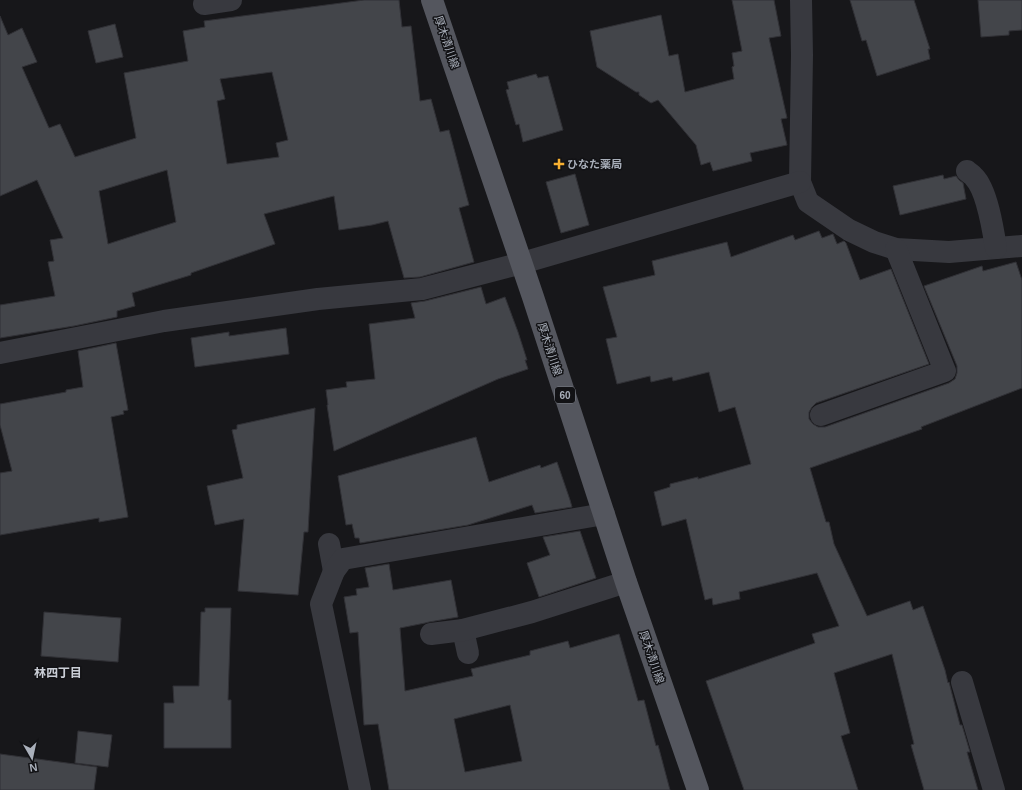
<svg xmlns="http://www.w3.org/2000/svg" width="1022" height="790" font-family="Arial,'Noto Sans JP',sans-serif">
<style>
.building{fill:#43454a;stroke:#313136;fill-rule:evenodd}
.lines{fill:none;stroke-linecap:round;stroke-linejoin:round}
.minor{stroke:#38393f;stroke-width:22}
.major{stroke:#54565e;stroke-width:22}
.poi-dot{fill:#f8b031;stroke:#121215;stroke-width:1.5}
.labels{text-anchor:middle;dominant-baseline:central;stroke-width:3;stroke-linejoin:round;paint-order:stroke}
.shield{fill:#121215;stroke:#7c8088;stroke-width:1}
.shield-label{font-size:10px;font-weight:bold;fill:#a9afba}
.street-label{font-size:11px;fill:#a9afba;stroke:#121215}
.poi-label{font-size:11px;font-weight:bold;fill:#a9afba;stroke:#121215;text-anchor:start}
.neighbourhood-label{font-size:12px;font-weight:bold;fill:#caced6;stroke:#121215}
</style>
<rect width="100%" height="100%" fill="#17171a"/>
<!-- building -->
<g class="building">
<path d="M 364,0 L 399,0 L 402,27 L 411,26 L 420,101 L 431,99 L 440,132 L 449,130 L 469,205 L 459,208 L 474,262 L 420,277 L 404,278 L 388,221 L 372,225 L 339,230 L 334,196 L 264,214 L 275,244 L 191,273 L 191,275 L 132,293 L 135,306 L 117,311 L 117,317 L 74,326 L 0,338 L 0,305 L 55,296 L 48,262 L 54,261 L 50,240 L 63,238 L 37,180 L 0,196 L 0,16 L 8,35 L 22,28 L 37,62 L 22,67 L 49,128 L 60,124 L 75,157 L 136,138 L 124,73 L 188,61 L 183,31 L 205,27 L 204,21 ZM 272,72 L 288,140 L 276,143 L 279,157 L 227,164 L 217,101 L 225,99 L 220,79 ZM 167,170 L 176,222 L 108,244 L 99,191 Z"/>
<polygon points="732,0 774,0 781,36 769,38 787,118 781,119 787,145 750,153 752,161 713,171 710,162 701,165 696,145 658,100 651,103 639,95 639,92 636,92 597,67 590,31 661,15 669,56 678,54 685,92 734,79 732,67 734,66 732,53 742,51"/>
<polygon points="850,0 914,0 930,49 928,49 930,59 877,76 866,40 862,41"/>
<polygon points="978,0 1022,0 1022,30 1009,31 1009,35 981,37"/>
<polygon points="115,24 123,57 96,63 88,31"/>
<polygon points="536,74 538,78 548,76 563,130 523,142 519,124 516,125 506,90 509,89 507,82"/>
<polygon points="575,174 589,225 561,233 546,182"/>
<polygon points="943,175 944,179 956,176 959,180 963,183 966,199 900,215 893,186"/>
<polygon points="819,231 822,238 833,234 837,244 844,241 846,243 860,280 891,269 929,364 816,403 812,407 809,412 809,419 813,424 818,427 825,427 949,383 955,379 957,373 957,366 924,286 982,266 983,271 1016,262 1022,280 1022,388 921,427 922,429 810,468 826,522 829,522 834,544 867,616 910,601 913,610 923,606 945,670 948,683 949,682 960,725 962,725 970,752 967,752 978,790 924,790 911,745 914,744 892,654 834,673 850,733 841,736 858,790 744,790 706,681 815,643 812,634 839,626 817,573 739,592 740,599 713,605 712,598 705,600 686,519 662,526 654,492 670,487 670,484 698,477 698,479 751,464 735,407 719,412 709,372 673,381 672,377 651,382 650,376 617,384 606,339 617,337 603,287 655,275 652,261 727,242 731,257 793,235 795,240"/>
<polygon points="481,287 486,304 505,297 518,332 527,360 525,360 528,369 498,379 334,451 327,405 328,405 326,390 347,387 346,382 375,379 369,324 415,318 411,303 425,301"/>
<polygon points="286,328 289,354 195,367 191,338 229,332 229,336"/>
<polygon points="116,343 128,410 123,411 124,414 111,417 128,517 99,522 99,518 0,535 0,473 12,471 0,425 0,404 66,392 66,390 83,387 78,351"/>
<polygon points="315,408 308,532 304,532 298,595 238,591 244,519 215,525 207,486 243,478 232,430 237,429 237,425"/>
<polygon points="476,437 489,482 540,465 541,468 557,462 570,500 572,507 535,513 532,505 468,525 360,543 359,538 355,538 352,524 346,525 338,476"/>
<polygon points="580,531 596,578 539,597 527,563 550,555 543,537"/>
<path d="M 389,564 L 393,590 L 451,580 L 458,617 L 429,622 L 425,623 L 400,628 L 405,691 L 473,676 L 471,669 L 530,655 L 530,651 L 568,641 L 570,648 L 619,634 L 638,701 L 644,700 L 656,746 L 658,745 L 670,790 L 389,790 L 378,724 L 364,725 L 358,632 L 350,633 L 344,597 L 357,595 L 356,589 L 369,587 L 365,568 ZM 510,705 L 522,761 L 465,772 L 454,719 Z"/>
<polygon points="205,608 231,608 228,700 231,700 231,748 164,748 164,703 174,703 173,686 199,686 201,612 205,612"/>
<polygon points="44,612 121,618 118,662 41,656"/>
<polygon points="78,731 112,735 108,767 75,763"/>
<polygon points="0,754 97,767 94,790 0,790"/>
</g>
<g class="lines">
<!-- minor -->
<g class="minor">
<polyline points="801,0 802,55 800,182 808,202 849,230 874,242 896,249 949,252 1022,246"/>
<polyline points="204,4 231,0"/>
<path d="M 967,171 C 969,173 972,174 974,177 C 987,190 993,229 996,248"/>
<polyline points="0,353 164,321 318,299 422,289 522,263 800,182"/>
<polyline points="821,415 945,371 896,249"/>
<polyline points="329,544 334,571"/>
<polyline points="463,630 468,653"/>
<polyline points="431,634 463,630 532,612 626,582"/>
<polyline points="962,682 994,790"/>
<polyline points="360,790 321,604 334,571 343,559 604,514"/>
</g>
<!-- major -->
<polyline class="major" points="432,0 533,297 626,582 698,790"/>
</g>
<!-- markers -->
<path class="poi-dot" d="M557 158h4v4h4v4h-4v4h-4v-4h-4v-4h4z"/>
<g class="labels">
<!-- shield labels -->
<rect class="shield" x="555" y="387" width="20" height="16" rx="3"/>
<g class="shield-label">
<text x="565" y="395">60</text>
</g>
<!-- street labels -->
<g class="street-label">
<text transform="translate(447 42) rotate(71)">厚木清川線</text>
<text transform="translate(550 349) rotate(72)">厚木清川線</text>
<text transform="translate(652 657) rotate(71)">厚木清川線</text>
</g>
<!-- poi labels -->
<g class="poi-label">
<text x="567" y="164">ひなた薬局</text>
</g>
<!-- neighbourhood labels -->
<g class="neighbourhood-label">
<text x="58" y="673">林四丁目</text>
</g>
</g>
<!-- north arrow -->
<g transform="translate(32 758) rotate(171)" stroke="#121215" stroke-width="3" paint-order="stroke">
<path d="M0-3L7 15L0 10L-7 15Z" fill="#a9afba"/>
<text y="-6" font-size="11" font-weight="bold" text-anchor="middle" fill="#a9afba">N</text>
</g>
</svg>
